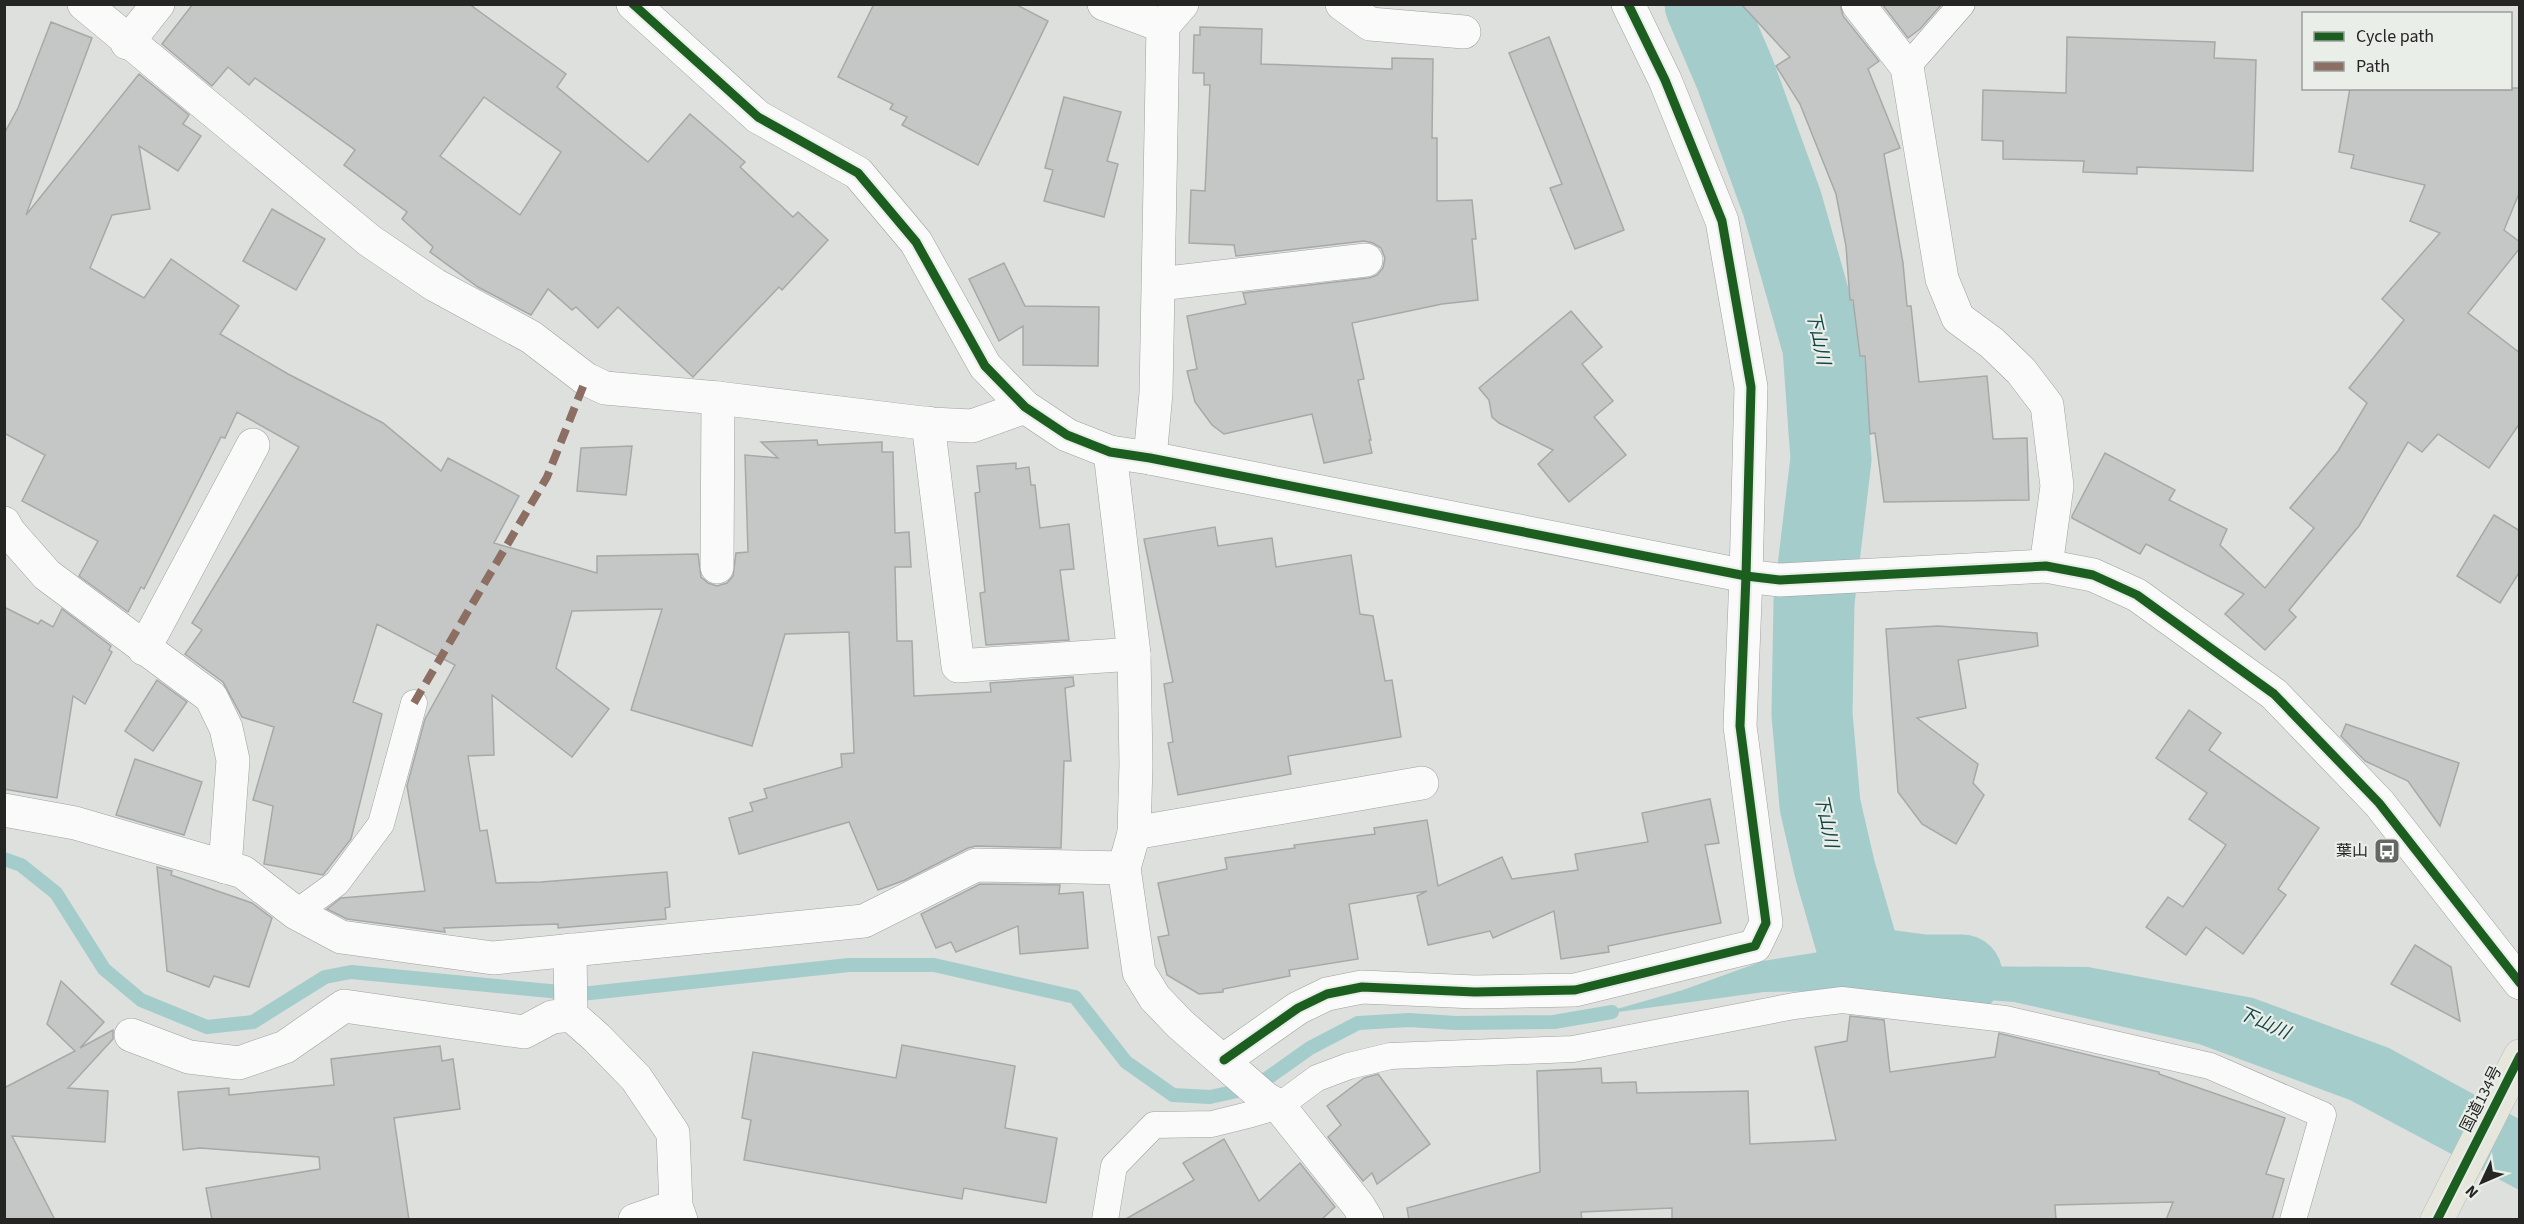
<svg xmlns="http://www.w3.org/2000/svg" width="2524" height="1224" font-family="'Source Sans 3','Noto Sans JP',sans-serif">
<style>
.water{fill:#a4ccca}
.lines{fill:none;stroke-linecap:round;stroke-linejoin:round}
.stream{stroke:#a4ccca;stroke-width:14}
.river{stroke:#a4ccca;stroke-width:81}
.building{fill:#c4c7c5;stroke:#a6a9a7;stroke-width:1.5;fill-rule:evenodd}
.service-casing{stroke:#9fa19f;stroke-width:27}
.minor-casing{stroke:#9fa19f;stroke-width:34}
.tertiary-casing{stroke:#9fa19f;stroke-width:34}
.trunk-casing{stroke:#bbbcba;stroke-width:34}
.service{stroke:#fafafa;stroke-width:26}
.minor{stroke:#fafafa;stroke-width:33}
.tertiary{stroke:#fafafa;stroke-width:33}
.trunk{stroke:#e6e6dc;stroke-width:33}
.quiet{stroke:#8d6e63;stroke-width:8;stroke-dasharray:15 8;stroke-linecap:butt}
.cycleway-casing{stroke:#e9eee8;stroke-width:13}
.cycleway{stroke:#1b5e20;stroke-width:9}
.labels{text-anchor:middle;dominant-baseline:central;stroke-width:4.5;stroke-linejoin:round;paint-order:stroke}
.poi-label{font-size:16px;fill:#252624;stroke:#e9eee8;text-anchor:end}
.street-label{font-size:16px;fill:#252624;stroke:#e9eee8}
.water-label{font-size:18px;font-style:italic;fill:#144647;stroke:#e9eee8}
</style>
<rect width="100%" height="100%" fill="#dde0dc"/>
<!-- water -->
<polygon class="water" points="1826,951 1943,966 2088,967 2253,998 2389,1048 2519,1119 2519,1190 2350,1100 2199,1044 2014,1002 1870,991 1764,992 1596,1015 1683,990 1763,961"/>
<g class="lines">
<!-- stream -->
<polyline class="stream" points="4,859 21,865 56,893 104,969 141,1000 207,1027 253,1022 325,977 351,972 581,994 849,965 934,965 1075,997 1126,1062 1173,1095 1210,1097 1255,1087 1310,1048 1358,1023 1409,1020 1456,1023 1554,1022 1612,1012"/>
<!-- river -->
<polyline class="river" points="1705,4 1735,74 1782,203 1823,347 1831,459 1814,602 1812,714 1820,805 1835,870 1863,967 1922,975 1962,975"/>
</g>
<!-- building -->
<g class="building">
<path d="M 193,4 L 469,4 L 566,74 L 557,87 L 648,162 L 690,114 L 745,162 L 740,167 L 793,217 L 798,212 L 828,240 L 782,290 L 779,287 L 693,377 L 618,307 L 598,328 L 576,307 L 572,310 L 548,289 L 531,315 L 478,287 L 430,252 L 433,247 L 402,219 L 407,212 L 344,165 L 355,150 L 255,78 L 249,85 L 228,67 L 212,86 L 162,44 ZM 484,97 L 561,152 L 520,215 L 440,156 Z"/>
<polygon points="874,4 1015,4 1048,21 978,165 902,125 907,117 890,109 893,104 838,77"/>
<polygon points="1741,4 1840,4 1843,16 1879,61 1868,69 1900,148 1884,154 1903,263 1907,306 1911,306 1919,382 1987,376 1993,439 2027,438 2029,500 1884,502 1875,433 1870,434 1865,356 1860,356 1853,300 1850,300 1846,246 1836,194 1800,104 1776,66 1790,57"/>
<polygon points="1882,4 1942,4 1920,29 1908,38"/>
<polygon points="51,22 92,38 26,215 139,74 189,115 183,124 201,136 178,171 139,146 150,209 112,215 90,268 144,298 171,259 239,306 220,334 288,374 383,423 441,471 448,458 519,496 494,543 597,573 597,556 698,554 701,577 708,583 717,586 727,583 733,576 736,553 748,552 745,455 778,458 761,442 817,440 818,445 882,442 882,452 893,452 895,533 909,532 911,567 895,567 897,641 912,641 914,696 991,692 990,683 1073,677 1074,686 1065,688 1071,761 1064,761 1061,848 976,846 968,848 905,880 878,890 849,822 739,854 729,818 753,811 750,803 767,798 764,789 842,767 841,754 854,753 849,632 785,634 752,746 631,710 662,609 572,611 556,668 609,709 572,757 492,695 494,755 468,756 480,831 487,830 496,883 541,882 667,872 670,907 665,908 666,919 558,928 558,924 444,928 445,932 347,919 327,909 341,898 425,891 407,786 425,719 455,665 377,624 353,702 382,714 351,839 323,875 264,864 273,806 253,800 274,727 242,717 223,682 185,654 202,630 192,623 299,447 237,412 225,438 221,437 144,589 141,587 128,612 79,576 98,541 22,501 45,455 4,433 4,134 18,108"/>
<polygon points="1200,27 1262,29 1261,64 1392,69 1392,58 1433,59 1432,138 1437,138 1437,201 1472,200 1476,239 1472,239 1478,300 1442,304 1352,323 1364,379 1358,380 1371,440 1369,440 1372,453 1324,463 1312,414 1224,434 1212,425 1195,402 1187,371 1197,369 1187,316 1246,304 1243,293 1369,278 1377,275 1383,268 1385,258 1381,248 1373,243 1364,241 1236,256 1234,245 1189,243 1191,190 1205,191 1210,85 1204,85 1204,73 1193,73 1194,35 1200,35"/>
<polygon points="1549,37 1624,230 1575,249 1550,188 1562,184 1509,53"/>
<polygon points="2067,37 2215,42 2214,58 2256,60 2253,171 2137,167 2137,174 2083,172 2084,161 2003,159 2003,141 1982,140 1983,90 2066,93"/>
<polygon points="2350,88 2520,88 2520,191 2504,230 2520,242 2520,248 2468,313 2520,353 2520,423 2489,468 2438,434 2422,452 2408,442 2359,526 2289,610 2296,617 2265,650 2225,614 2244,594 2146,544 2140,554 2072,518 2072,516 2105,453 2175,490 2169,500 2227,529 2220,545 2265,588 2314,528 2290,508 2338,451 2367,403 2349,388 2404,320 2382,299 2440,233 2410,221 2425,185 2351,168 2354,155 2339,152"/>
<polygon points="1064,97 1121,112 1107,161 1118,164 1104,217 1044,201 1053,170 1045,168"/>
<polygon points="272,209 325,239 296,290 243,261"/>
<polygon points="1004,263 1025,306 1099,307 1098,366 1023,365 1023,326 999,341 969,279"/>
<polygon points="1571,311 1602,347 1582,364 1613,401 1594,417 1626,455 1569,502 1538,464 1553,450 1499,423 1492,417 1489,400 1479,388"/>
<polygon points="632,446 626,495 577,491 581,448"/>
<polygon points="1016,463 1016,469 1029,467 1031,485 1035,485 1040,528 1069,524 1074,569 1060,570 1069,640 986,645 980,593 985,592 975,493 980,492 977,466"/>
<polygon points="2494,515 2520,531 2520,571 2500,603 2457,576"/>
<polygon points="1215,527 1218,546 1272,538 1276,567 1351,555 1360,614 1373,616 1385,681 1392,680 1401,737 1288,756 1291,774 1178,795 1168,743 1173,742 1164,684 1173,682 1144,539"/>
<polygon points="4,607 38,624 41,620 53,627 62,609 111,646 109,650 112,652 85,704 73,696 57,798 4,789"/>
<polygon points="1938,626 2037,633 2038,646 1958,660 1966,708 1917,718 1978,764 1973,783 1984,795 1956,844 1922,824 1898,792 1886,629"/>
<polygon points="157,680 187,702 153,751 125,731"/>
<polygon points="2189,710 2221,733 2209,750 2319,828 2278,889 2286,895 2243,954 2206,927 2186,955 2146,927 2168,897 2183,907 2226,845 2189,819 2207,793 2156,758"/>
<polygon points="2346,724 2459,763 2440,826 2408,781 2365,761 2341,736"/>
<polygon points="135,759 202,782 184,835 116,815"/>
<polygon points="1710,799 1719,843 1705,845 1721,923 1608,946 1609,952 1561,959 1554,911 1493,938 1490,931 1428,945 1417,896 1427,891 1349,904 1358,959 1289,970 1290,976 1223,989 1223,992 1199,994 1167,975 1158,937 1169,935 1158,883 1227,869 1225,858 1295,848 1294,845 1375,834 1374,828 1427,820 1438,886 1502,857 1512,879 1578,870 1575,854 1648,842 1642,813"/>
<polygon points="157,867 172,871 171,875 252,903 272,918 249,987 214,976 209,987 167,971"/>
<polygon points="980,884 1060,885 1059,894 1083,892 1088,948 1020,954 1018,926 956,952 951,942 936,948 921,914"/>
<polygon points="2415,945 2451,967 2460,1021 2391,984"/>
<polygon points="61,981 104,1022 80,1048 113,1030 113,1039 68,1088 108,1091 105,1142 12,1136 55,1220 4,1220 4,1088 75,1051 47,1024"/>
<polygon points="1850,1016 1884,1020 1890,1072 1995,1057 1999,1033 2002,1034 2159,1072 2159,1074 2285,1118 2266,1174 2284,1179 2272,1220 2166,1220 2173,1202 2055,1205 2056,1220 1672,1220 1672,1208 1581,1212 1582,1220 1409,1220 1407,1208 1540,1172 1537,1071 1601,1068 1602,1083 1636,1082 1637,1093 1748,1091 1750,1144 1836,1140 1815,1047 1847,1041"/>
<polygon points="902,1045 1015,1066 1005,1128 1057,1138 1046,1203 964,1188 962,1199 744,1160 751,1120 742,1118 753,1052 896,1078"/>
<polygon points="440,1046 442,1061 453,1059 460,1109 394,1118 409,1220 212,1220 206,1188 320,1169 319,1157 200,1148 183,1150 178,1092 229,1088 229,1095 334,1085 331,1059"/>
<polygon points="1378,1074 1430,1144 1377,1184 1372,1173 1363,1181 1328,1137 1341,1125 1327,1106 1364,1078"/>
<polygon points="1224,1139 1259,1201 1300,1163 1335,1207 1321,1220 1124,1220 1194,1180 1183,1163"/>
</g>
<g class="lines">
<!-- service casing -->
<g class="service-casing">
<g id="service">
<polyline points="1907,67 1962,4"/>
<polyline points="296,913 337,883 381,824 414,703"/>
<polyline points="1105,1220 1114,1166 1154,1125 1212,1124 1248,1115 1279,1106 1317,1078 1349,1066 1390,1056 1573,1049 1794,1006 1842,1000 2005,1019 2210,1066 2323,1115 2293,1220"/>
</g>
</g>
<!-- minor casing -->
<g class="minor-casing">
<g id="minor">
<polyline points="84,4 370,241 435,285 531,337 586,379 605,388 718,398 931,424 972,426 1025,407"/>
<polyline points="1104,4 1163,26 1156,393 1150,458"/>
<polyline points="1342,4 1370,24 1464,32"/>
<polyline points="1858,4 1907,67 1942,279 1958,318 1992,343 2021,371 2047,405 2057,486 2046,566"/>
<polyline points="1163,26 1182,4"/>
<polyline points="127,43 158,4"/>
<polyline points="1159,284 1366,260"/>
<polyline points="928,423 958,666 1134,654"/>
<polyline points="1110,452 1134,654 1136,764 1134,833 1124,868 1139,972 1155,998 1180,1024 1265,1098 1279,1106 1358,1205 1367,1220"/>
<polyline points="4,523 9,532 47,575 211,697 226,728 233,760 225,867"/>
<polyline points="717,567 718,398"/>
<polyline points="144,649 253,445"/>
<polyline points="4,810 75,823 243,872 296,913 341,937 493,958 864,921 976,865 1124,868"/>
<polyline points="1134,833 1422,783"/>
<polyline points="570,950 571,1015 597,1038 636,1078 673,1133 676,1206 681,1220"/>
<polyline points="131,1035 189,1057 239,1063 285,1047 344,1006 524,1032 552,1017 571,1015"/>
<polyline points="1224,1060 1298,1008 1327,994 1362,987 1475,992 1575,990 1755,946 1766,923 1740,726 1746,576 1751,387 1722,221 1665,80 1628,4"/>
<polyline points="635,1220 676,1206"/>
</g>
</g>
<!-- tertiary casing -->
<g class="tertiary-casing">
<polyline id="tertiary" points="633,4 758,117 858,173 916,242 985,366 1025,407 1067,435 1110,452 1150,458 1746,576 1780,580 2046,566 2093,575 2137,595 2274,694 2379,803 2520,983"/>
</g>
<!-- trunk casing -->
<g class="trunk-casing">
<polyline id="trunk" points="2437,1220 2520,1056"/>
</g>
<!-- service -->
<use href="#service" class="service"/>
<!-- minor -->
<use href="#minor" class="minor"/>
<!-- tertiary -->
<use href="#tertiary" class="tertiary"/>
<!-- trunk -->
<use href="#trunk" class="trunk"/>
<!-- quiet -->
<polyline class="quiet" points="414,703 547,477 586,379"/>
<!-- cycleway casing -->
<g class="cycleway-casing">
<g id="cycleway">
<polyline points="633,4 758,117 858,173 916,242 985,366 1025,407 1067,435 1110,452 1150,458 1746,576 1780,580 2046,566 2093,575 2137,595 2274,694 2379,803 2520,983"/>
<polyline points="1224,1060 1298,1008 1327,994 1362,987 1475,992 1575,990 1755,946 1766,923 1740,726 1746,576 1751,387 1722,221 1665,80 1628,4"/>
<polyline points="2437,1220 2520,1056"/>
</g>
</g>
<!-- cycleway -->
<use href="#cycleway" class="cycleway"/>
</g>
<!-- icons -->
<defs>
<g id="bus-square" transform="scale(1.35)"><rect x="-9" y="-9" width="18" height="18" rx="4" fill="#656764" stroke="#e9eee8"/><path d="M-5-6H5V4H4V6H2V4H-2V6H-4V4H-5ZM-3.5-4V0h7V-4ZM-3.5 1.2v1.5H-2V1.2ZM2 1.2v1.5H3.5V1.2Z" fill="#fff"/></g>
</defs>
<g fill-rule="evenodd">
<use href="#bus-square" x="2387" y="851"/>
</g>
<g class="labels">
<!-- poi labels -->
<g class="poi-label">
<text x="2368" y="851">葉山</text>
</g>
<!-- street labels -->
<g class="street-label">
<text transform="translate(2481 1099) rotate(-63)">国道134号</text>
</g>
<!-- water labels -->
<g class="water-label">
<text transform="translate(1818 338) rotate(78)">下山川</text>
<text transform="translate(1826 821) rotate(78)">下山川</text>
<text transform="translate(2264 1023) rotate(24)">下山川</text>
</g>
</g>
<!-- border -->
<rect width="2524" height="1224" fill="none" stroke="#252624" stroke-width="12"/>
<!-- legend -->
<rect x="2302" y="12" width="210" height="78" fill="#e9eee8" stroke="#9b9e9a" stroke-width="1.5"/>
<rect x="2314" y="32" width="30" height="9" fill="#1b5e20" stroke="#9b9e9a" stroke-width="1.5"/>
<text x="2356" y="42" font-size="18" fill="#252624">Cycle path</text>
<rect x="2314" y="62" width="30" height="9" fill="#8d6e63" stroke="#9b9e9a" stroke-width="1.5"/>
<text x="2356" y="72" font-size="18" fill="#252624">Path</text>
<!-- north arrow -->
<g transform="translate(2482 1182) rotate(226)" stroke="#e9eee8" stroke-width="4.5" paint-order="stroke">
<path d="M0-4.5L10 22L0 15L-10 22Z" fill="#252624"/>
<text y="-9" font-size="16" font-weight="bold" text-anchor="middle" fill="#252624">N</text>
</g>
</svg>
